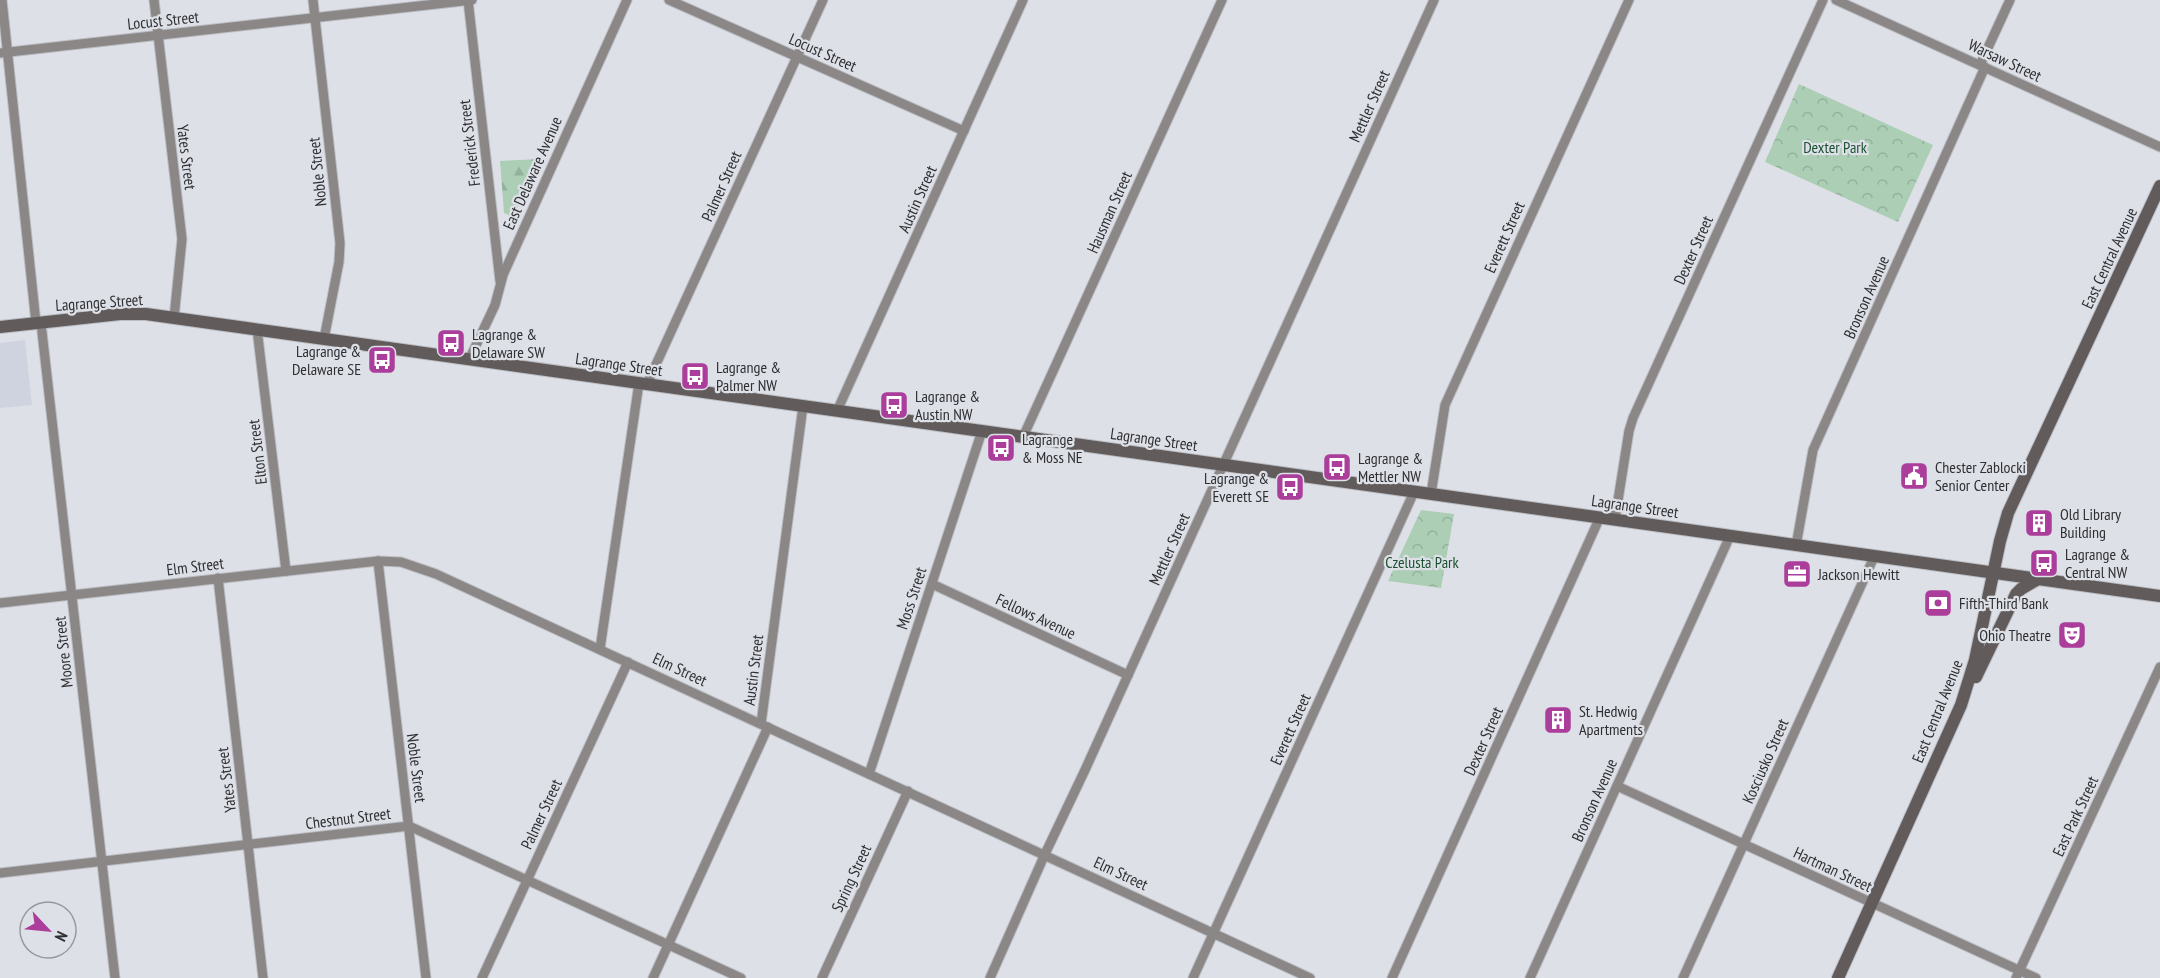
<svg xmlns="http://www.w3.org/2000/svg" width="2160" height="978" font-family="'PT Sans Narrow',sans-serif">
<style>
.built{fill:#cfd3df}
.forest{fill:url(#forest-firs)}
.park{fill:url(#park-crowns)}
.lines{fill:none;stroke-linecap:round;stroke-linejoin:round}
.street-casing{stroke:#bbbdc3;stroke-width:11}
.secondary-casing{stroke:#bbbdc3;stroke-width:14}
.street{stroke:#8a8786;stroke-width:9}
.secondary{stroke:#615c5b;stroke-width:12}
.labels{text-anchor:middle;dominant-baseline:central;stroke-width:4.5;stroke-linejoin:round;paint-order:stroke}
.street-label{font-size:16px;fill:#2e2f32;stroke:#dee0e7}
.park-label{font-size:16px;fill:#1a5231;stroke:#dee0e7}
.poi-label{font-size:16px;fill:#2e2f32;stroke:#dee0e7;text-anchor:start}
</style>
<defs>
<pattern id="forest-firs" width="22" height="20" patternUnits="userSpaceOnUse" patternTransform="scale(1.5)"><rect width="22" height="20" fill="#abceb5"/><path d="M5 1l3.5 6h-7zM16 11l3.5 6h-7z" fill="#93b19c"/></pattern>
<pattern id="park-crowns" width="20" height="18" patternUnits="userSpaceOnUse" patternTransform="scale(1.5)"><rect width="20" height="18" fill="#abceb5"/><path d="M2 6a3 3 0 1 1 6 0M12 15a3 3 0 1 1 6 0" fill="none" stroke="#93b19c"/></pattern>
</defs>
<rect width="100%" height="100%" fill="#dee0e7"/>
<!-- built -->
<polygon class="built" points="25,340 32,405 0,408 0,343"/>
<!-- forest -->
<polygon class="forest" points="541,159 513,217 504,213 500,161"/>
<!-- park -->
<g class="park">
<polygon points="1799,84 1933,145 1898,222 1765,162"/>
<polygon points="1421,510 1454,514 1441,588 1388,581"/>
</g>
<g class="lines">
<!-- street casing -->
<g class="street-casing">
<g id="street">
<polyline points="2,0 36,323"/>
<polyline points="154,0 182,239 174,318"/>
<polyline points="313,0 340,243 339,262 324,339"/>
<polyline points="468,0 500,281"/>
<polyline points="669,0 964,131"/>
<polyline points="1836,0 2160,147"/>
<polyline points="0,53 472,0"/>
<polyline points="1980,65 2010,0"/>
<polyline points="41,323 115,978"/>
<polyline points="257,329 286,571"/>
<polyline points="469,360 495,305 503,275 627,0"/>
<polyline points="647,384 823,0"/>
<polyline points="837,411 1023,0"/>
<polyline points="1023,437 1222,0"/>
<polyline points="1431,494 1445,405 1629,0"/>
<polyline points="1615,519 1629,431 1633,418 1823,0"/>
<polyline points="1796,546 1813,450 1985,67"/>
<polyline points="378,561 426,978"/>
<polyline points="218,578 263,978"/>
<polyline points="932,584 1128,675"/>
<polyline points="0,603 378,561 401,562 436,574 1310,978"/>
<polyline points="600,649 639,383"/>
<polyline points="761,724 803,406"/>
<polyline points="869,774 982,431"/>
<polyline points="1617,786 2036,978"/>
<polyline points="0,873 409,826 741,978"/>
<polyline points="482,978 628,662"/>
<polyline points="653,978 768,727"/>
<polyline points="822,978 908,791"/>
<polyline points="990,978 1045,854 1085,770 1434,0"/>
<polyline points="1193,978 1414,492"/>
<polyline points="1392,978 1600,517"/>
<polyline points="1530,978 1730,536"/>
<polyline points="1683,978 1874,557"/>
<polyline points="2016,978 2160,667"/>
</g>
</g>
<!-- secondary casing -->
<g class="secondary-casing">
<g id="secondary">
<polyline points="0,327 120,314 146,314 2160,596"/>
<polyline points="1976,677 2016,594 2021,589 2038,579"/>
<polyline points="1838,978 1961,705 1975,660 2000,541 2008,513 2160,186"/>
</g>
</g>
<!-- street -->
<use href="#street" class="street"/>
<!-- secondary -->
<use href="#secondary" class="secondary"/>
</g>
<!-- icons -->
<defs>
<g id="bus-square" transform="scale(1.5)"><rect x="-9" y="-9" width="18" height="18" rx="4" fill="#ab3d9b" stroke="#dee0e7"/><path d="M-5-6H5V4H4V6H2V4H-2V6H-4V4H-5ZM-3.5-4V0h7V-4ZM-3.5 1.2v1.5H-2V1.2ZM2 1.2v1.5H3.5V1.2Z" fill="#fff"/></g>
<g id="civic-square" transform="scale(1.5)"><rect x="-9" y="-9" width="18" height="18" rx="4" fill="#ab3d9b" stroke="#dee0e7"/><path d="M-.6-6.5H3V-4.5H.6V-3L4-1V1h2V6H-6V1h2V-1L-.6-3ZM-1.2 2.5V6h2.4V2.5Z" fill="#fff"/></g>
<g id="building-square" transform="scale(1.5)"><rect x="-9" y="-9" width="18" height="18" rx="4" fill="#ab3d9b" stroke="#dee0e7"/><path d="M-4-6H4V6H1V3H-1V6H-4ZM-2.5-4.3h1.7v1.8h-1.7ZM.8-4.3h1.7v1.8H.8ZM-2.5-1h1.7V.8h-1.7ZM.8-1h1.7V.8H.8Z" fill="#fff"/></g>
<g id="office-square" transform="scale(1.5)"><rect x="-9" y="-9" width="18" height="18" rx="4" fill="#ab3d9b" stroke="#dee0e7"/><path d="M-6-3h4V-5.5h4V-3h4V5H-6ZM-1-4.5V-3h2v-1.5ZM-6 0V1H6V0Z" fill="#fff"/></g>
<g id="bank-square" transform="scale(1.5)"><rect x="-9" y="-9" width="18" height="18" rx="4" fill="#ab3d9b" stroke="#dee0e7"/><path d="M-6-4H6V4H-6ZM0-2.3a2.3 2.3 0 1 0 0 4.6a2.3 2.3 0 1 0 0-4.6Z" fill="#fff"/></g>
<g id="theatre-square" transform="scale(1.5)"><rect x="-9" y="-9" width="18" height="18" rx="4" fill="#ab3d9b" stroke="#dee0e7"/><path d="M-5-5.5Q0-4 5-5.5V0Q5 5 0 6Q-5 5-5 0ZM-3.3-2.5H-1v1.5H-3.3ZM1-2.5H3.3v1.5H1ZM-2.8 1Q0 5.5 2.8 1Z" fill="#fff"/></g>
</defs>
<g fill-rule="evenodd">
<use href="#bus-square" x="451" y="343"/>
<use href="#bus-square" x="382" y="360"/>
<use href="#bus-square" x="695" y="376"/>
<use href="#bus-square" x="894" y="405"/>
<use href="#bus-square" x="1001" y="448"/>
<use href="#bus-square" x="1337" y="467"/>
<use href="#civic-square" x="1914" y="476"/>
<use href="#bus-square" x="1290" y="487"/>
<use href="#building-square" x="2039" y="523"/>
<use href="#bus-square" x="2044" y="563"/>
<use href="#office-square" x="1797" y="574"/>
<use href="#bank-square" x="1938" y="603"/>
<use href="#theatre-square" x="2072" y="635"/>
<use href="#building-square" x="1558" y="720"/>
</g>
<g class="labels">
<!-- street labels -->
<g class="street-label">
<text transform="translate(163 20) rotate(-6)">Locust Street</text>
<text transform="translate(823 52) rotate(24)">Locust Street</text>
<text transform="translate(2005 60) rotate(25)">Warsaw Street</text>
<text transform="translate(1369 106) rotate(-66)">Mettler Street</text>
<text transform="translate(469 143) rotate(-97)">Frederick Street</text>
<text transform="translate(187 157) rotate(83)">Yates Street</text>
<text transform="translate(317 172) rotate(-96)">Noble Street</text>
<text transform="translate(532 173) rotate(-66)">East Delaware Avenue</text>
<text transform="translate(721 186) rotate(-66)">Palmer Street</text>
<text transform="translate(917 199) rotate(-66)">Austin Street</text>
<text transform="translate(1109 212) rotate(-66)">Hausman Street</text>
<text transform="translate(1504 237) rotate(-66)">Everett Street</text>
<text transform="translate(1693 250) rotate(-66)">Dexter Street</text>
<text transform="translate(2109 258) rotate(-65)">East Central Avenue</text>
<text transform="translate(1866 297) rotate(-66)">Bronson Avenue</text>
<text transform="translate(99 302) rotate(-4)">Lagrange Street</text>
<text transform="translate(619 364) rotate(8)">Lagrange Street</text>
<text transform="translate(1154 439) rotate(8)">Lagrange Street</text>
<text transform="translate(257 452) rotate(-97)">Elton Street</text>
<text transform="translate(1635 506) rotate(8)">Lagrange Street</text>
<text transform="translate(1169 549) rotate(-66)">Mettler Street</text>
<text transform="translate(195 566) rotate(-7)">Elm Street</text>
<text transform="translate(911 598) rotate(-72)">Moss Street</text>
<text transform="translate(1036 616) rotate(25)">Fellows Avenue</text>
<text transform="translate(63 652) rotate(-96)">Moore Street</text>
<text transform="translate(680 669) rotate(25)">Elm Street</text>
<text transform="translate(753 670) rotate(-83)">Austin Street</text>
<text transform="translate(1937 711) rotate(-68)">East Central Avenue</text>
<text transform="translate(1290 729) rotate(-66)">Everett Street</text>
<text transform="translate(1483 741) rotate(-66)">Dexter Street</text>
<text transform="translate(1765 761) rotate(-66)">Kosciusko Street</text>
<text transform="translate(417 768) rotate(83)">Noble Street</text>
<text transform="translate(226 780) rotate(-97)">Yates Street</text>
<text transform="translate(1594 800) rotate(-66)">Bronson Avenue</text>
<text transform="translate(541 814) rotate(-65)">Palmer Street</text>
<text transform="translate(2075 816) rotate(-65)">East Park Street</text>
<text transform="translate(348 818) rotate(-7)">Chestnut Street</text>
<text transform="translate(1833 869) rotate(25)">Hartman Street</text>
<text transform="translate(1121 873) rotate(25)">Elm Street</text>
<text transform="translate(851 878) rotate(-65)">Spring Street</text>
</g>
<!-- park labels -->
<g class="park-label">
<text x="1835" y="147">Dexter Park</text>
<text x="1422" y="562">Czelusta Park</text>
</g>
<!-- poi labels -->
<g class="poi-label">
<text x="472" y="334">Lagrange &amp;<tspan x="472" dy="18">Delaware SW</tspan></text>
<text x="361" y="351" text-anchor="end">Lagrange &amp;<tspan x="361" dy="18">Delaware SE</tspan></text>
<text x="716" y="367">Lagrange &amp;<tspan x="716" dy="18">Palmer NW</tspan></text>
<text x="915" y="396">Lagrange &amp;<tspan x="915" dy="18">Austin NW</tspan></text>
<text x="1022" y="439">Lagrange<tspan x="1022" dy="18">&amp; Moss NE</tspan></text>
<text x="1358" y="458">Lagrange &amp;<tspan x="1358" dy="18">Mettler NW</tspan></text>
<text x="1935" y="467">Chester Zablocki<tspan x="1935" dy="18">Senior Center</tspan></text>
<text x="1269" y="478" text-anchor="end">Lagrange &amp;<tspan x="1269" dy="18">Everett SE</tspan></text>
<text x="2060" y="514">Old Library<tspan x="2060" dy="18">Building</tspan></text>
<text x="2065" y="554">Lagrange &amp;<tspan x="2065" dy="18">Central NW</tspan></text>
<text x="1818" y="574">Jackson Hewitt</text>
<text x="1959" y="603">Fifth-Third Bank</text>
<text x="2051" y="635" text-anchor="end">Ohio Theatre</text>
<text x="1579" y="711">St. Hedwig<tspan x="1579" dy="18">Apartments</tspan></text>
</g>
</g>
<!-- north arrow -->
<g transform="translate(48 930) rotate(116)"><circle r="28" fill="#dee0e7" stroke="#98999f" stroke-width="1.5"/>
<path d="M0-4.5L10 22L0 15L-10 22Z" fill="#ab3d9b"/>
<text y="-9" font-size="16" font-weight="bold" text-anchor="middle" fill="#2e2f32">N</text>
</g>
</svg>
